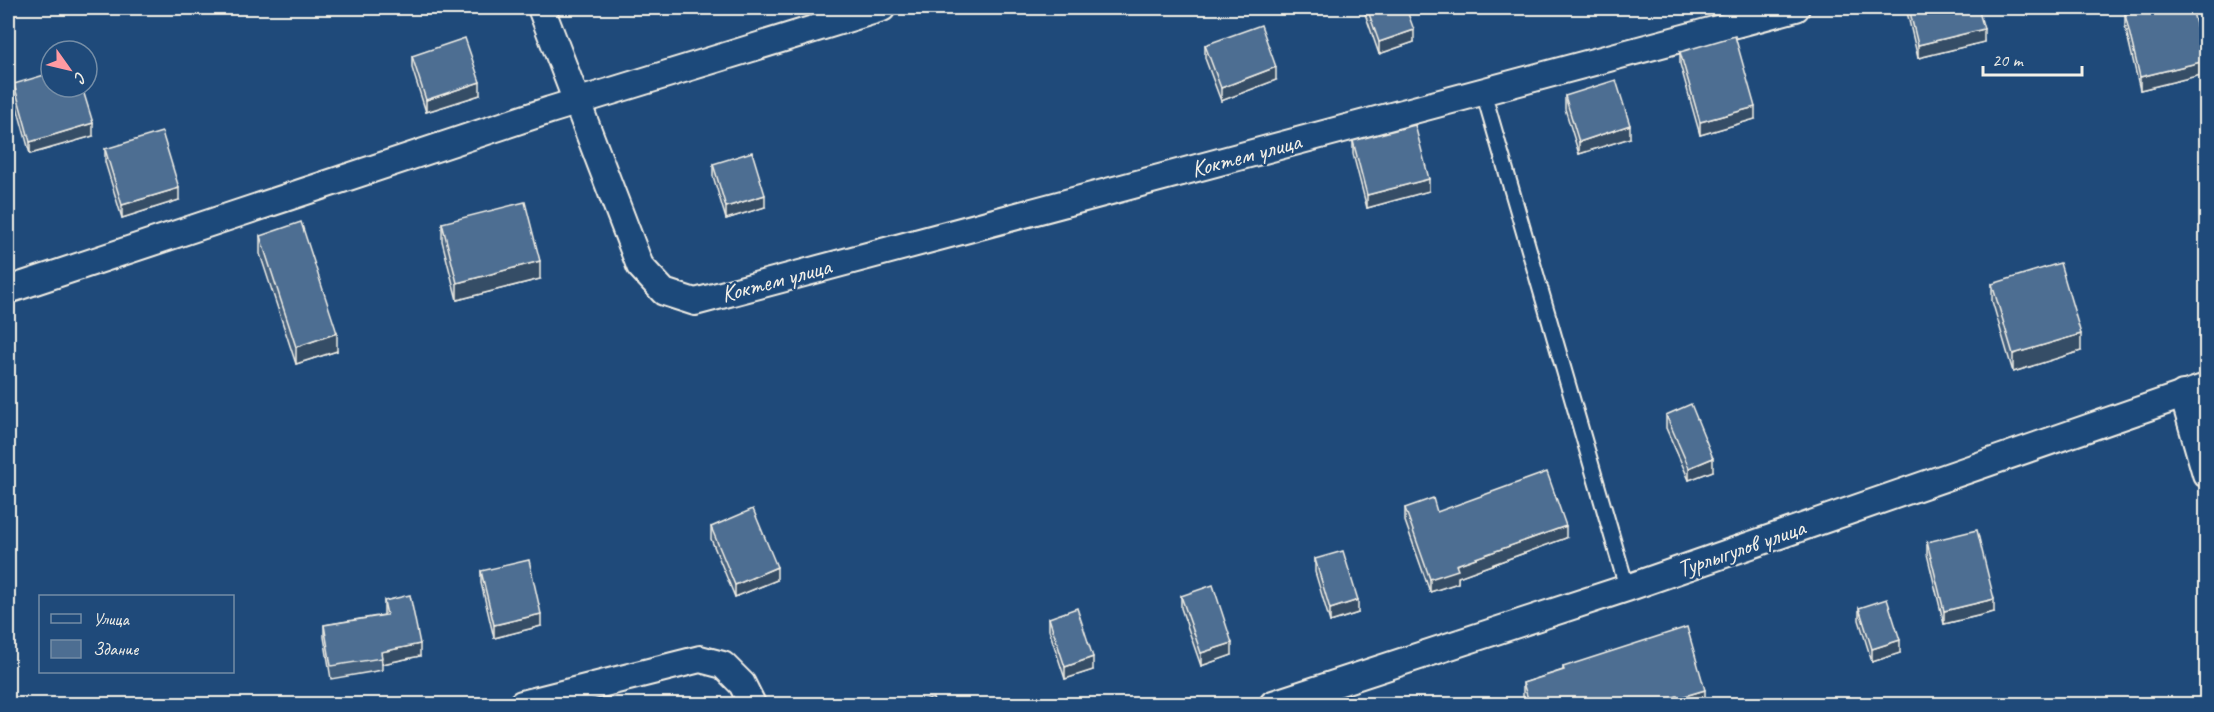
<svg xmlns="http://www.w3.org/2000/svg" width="2214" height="712" font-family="Caveat,sans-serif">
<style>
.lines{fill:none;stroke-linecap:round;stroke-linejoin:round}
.lane-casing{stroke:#f4f1e8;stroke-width:18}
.street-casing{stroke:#f4f1e8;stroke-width:30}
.lane{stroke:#1f4a7a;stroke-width:14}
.street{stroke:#1f4a7a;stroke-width:26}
.wall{fill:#425f7e;stroke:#f4f1e8;stroke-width:1.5}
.shaded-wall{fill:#364d66;stroke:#f4f1e8;stroke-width:1.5}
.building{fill:#4d6e92;stroke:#f4f1e8;stroke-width:1.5}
.labels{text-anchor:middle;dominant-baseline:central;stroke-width:4.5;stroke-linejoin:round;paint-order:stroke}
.street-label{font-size:24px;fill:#f4f1e8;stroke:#1f4a7a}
</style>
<rect width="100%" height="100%" fill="#1f4a7a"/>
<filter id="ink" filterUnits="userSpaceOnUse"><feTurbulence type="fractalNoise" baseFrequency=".0167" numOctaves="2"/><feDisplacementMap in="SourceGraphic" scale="12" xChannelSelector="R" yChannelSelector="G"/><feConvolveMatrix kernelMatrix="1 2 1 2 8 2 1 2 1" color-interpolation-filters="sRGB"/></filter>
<g filter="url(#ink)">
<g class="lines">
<!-- lane casing -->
<g class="lane-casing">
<polyline id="lane" points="1483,91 1627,588"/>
</g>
<!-- street casing -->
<g class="street-casing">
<g id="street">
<polyline points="541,8 640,266 664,292 695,302 1796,8"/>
<polyline points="8,290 550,110 882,8"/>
<polyline points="2183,394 2206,474"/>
<polyline points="522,704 700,659 723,665 742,684 752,704"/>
<polyline points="1273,704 1627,588 2206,387"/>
</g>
</g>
<!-- lane -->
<use href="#lane" class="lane"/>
<!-- street -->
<use href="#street" class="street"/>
</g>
<!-- wall -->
<g class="wall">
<polygon points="1363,8 1406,8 1414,42 1379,54"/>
<polygon points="1906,8 1978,8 1984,42 1918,58"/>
<polygon points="2125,14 2205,74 2140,90 2125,26"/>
<polygon points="1205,45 1276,80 1221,101 1205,58"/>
<polygon points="1680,52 1755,119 1700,135 1680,64"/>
<polygon points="412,56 480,95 426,112 412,68"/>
<polygon points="14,84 93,136 30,154 14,96"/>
<polygon points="1565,96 1630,138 1579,154 1565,109"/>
<polygon points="1353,141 1429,191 1367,208 1353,154"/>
<polygon points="105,149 179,200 122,218 105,162"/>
<polygon points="713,164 765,207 726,219 713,176"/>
<polygon points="442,223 540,279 457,300 442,241"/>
<polygon points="260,236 337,351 296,364 260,254"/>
<polygon points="1992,284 2081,351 2013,372 1992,301"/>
<polygon points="1666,415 1713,471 1689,480 1666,428"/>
<polygon points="1405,508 1437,512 1566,538 1458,577 1458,583 1430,592 1405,521"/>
<polygon points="711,527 777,580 735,597 711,539"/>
<polygon points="1927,542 1994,612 1944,624 1927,554"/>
<polygon points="1315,559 1358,613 1330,622 1315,572"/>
<polygon points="481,571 541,626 494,638 481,583"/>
<polygon points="1181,596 1232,655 1201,666 1181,608"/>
<polygon points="384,601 420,656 382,664 382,670 331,679 324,637 324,625 384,615"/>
<polygon points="1859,608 1900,653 1872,662 1859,620"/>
<polygon points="1049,618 1093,670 1065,679 1049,630"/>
<polygon points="1563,667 1705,703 1699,705 1526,705 1523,696 1523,683 1563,670"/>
</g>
<!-- shaded-wall -->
<g class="shaded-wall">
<polygon points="653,8 662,8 653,11"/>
<polygon points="1508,8 1530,8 1508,14"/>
<polygon points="1984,29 1984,42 1918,58 1918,45"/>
<polygon points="1414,30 1414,42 1379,54 1379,42"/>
<polygon points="2205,61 2205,74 2140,90 2140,77"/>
<polygon points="1276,67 1276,80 1221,101 1221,88"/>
<polygon points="480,82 480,95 426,112 426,100"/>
<polygon points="1755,107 1755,119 1700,135 1700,122"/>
<polygon points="93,123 93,136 30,154 30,142"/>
<polygon points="1630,125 1630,138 1579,154 1579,142"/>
<polygon points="1429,179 1429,191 1367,208 1367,195"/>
<polygon points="179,188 179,200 122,218 122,205"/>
<polygon points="765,195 765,207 726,219 726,207"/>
<polygon points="540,261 540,279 457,300 457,283"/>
<polygon points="337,333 337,351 296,364 296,347"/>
<polygon points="2081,334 2081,351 2013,372 2013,354"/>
<polygon points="1713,458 1713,471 1689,480 1689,468"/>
<polygon points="1566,526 1566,538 1458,577 1458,583 1430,592 1430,579 1456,565"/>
<polygon points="777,567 777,580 735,597 735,585"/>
<polygon points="1994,599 1994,612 1944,624 1944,611"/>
<polygon points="1358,600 1358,613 1330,622 1330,609"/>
<polygon points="541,614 541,626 494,638 494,625"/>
<polygon points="1900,640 1900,653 1872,662 1872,649"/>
<polygon points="1232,643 1232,655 1201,666 1201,653"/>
<polygon points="420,644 420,656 382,664 381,652"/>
<polygon points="1093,657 1093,670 1065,679 1065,667"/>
<polygon points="1705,690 1705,703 1699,705 1678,705 1678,698"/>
<polygon points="1677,696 1677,705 1651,705"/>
</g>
<!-- building -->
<g class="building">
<polygon points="1367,8 1406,8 1414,30 1379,42"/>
<polygon points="1909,8 1978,8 1984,29 1918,45"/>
<polygon points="2150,8 2192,8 2205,61 2140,77 2125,14"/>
<polygon points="1261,25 1276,67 1221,88 1205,45"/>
<polygon points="1735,36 1755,107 1700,122 1680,52"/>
<polygon points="465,38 480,82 426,100 412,56"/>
<polygon points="51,73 51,87 82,87 93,123 30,142 14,84"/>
<polygon points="1616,80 1630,125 1579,142 1565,96"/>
<polygon points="1415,125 1429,179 1367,195 1353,141"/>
<polygon points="162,132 179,188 122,205 105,149"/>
<polygon points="752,152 765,195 726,207 713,164"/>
<polygon points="525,202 540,261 457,283 442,223"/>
<polygon points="301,222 337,333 296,347 260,236"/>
<polygon points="2060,263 2081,334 2013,354 1992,284"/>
<polygon points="1691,404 1713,458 1689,468 1666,415"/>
<polygon points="1547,472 1566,526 1456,565 1458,570 1430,579 1405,508 1433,498 1437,512"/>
<polygon points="753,509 777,567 735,585 711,527"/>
<polygon points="1977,530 1994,599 1944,611 1927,542"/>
<polygon points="1343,551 1358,600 1330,609 1315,559"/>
<polygon points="529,560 541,614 494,625 481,571"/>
<polygon points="1213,585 1232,643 1201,653 1181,596"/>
<polygon points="410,595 420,644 381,652 382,658 331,666 324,625 387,615 384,601"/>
<polygon points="1887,599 1900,640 1872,649 1859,608"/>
<polygon points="1077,608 1093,657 1065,667 1049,618"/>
<polygon points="1687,627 1705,690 1678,698 1677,696 1651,705 1530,705 1523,683 1564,670 1563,667"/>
<polygon points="933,698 935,705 903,705"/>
</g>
</g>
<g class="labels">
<!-- street labels -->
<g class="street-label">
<text transform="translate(1246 155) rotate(-15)">Коктем улица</text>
<text transform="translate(776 280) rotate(-15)">Коктем улица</text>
<text transform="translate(1741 548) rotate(-19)">Турлыгулов улица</text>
</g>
</g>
<!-- margin -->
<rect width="2214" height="712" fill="none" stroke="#1f4a7a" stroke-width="30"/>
<rect x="15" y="15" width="2184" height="682" fill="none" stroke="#f4f1e8" stroke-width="2" filter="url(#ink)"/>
<!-- legend -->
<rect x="39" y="595" width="195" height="78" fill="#1f4a7a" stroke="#748da6" stroke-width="1.5"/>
<rect x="51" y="614" width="30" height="9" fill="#1f4a7a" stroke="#748da6" stroke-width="1.5"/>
<text x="93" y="625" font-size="18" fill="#f4f1e8">Улица</text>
<rect x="51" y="640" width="30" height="18" fill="#4d6e92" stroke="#748da6" stroke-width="1.5"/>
<text x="93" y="655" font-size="18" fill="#f4f1e8">Здание</text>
<!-- north arrow -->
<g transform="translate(69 69) rotate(124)"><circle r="28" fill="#1f4a7a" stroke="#748da6" stroke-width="1.5"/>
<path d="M0-4.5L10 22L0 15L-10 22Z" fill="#ff9aa2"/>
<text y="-9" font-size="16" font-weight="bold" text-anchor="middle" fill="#f4f1e8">С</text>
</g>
<!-- scale -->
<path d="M1983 66v9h99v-9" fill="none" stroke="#f4f1e8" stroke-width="3"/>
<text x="1992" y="66" font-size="18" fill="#f4f1e8" stroke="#1f4a7a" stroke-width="4.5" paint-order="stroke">20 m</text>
</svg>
